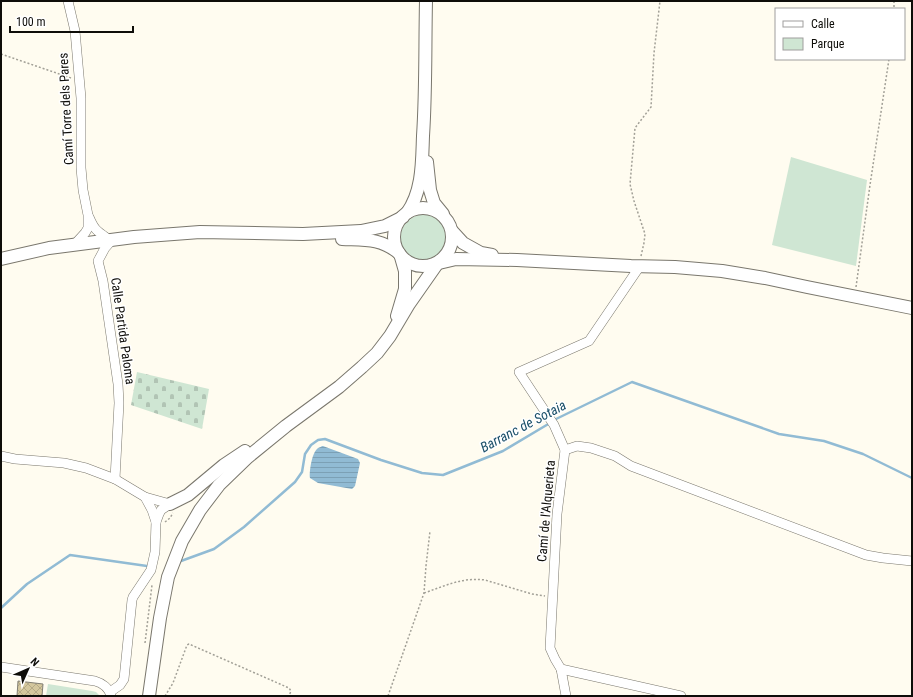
<svg xmlns="http://www.w3.org/2000/svg" width="913" height="697" font-family="'Roboto Condensed',sans-serif">
<style>
.green{fill:#cfe6d3}
.cemetery{fill:url(#cemetery-stones)}
.water{fill:url(#water-rules)}
.lines{fill:none;stroke-linecap:round;stroke-linejoin:round}
.stream{stroke:#91bbd4;stroke-width:2.5}
.building{fill:url(#building-cross-hatch);stroke:#827f74}
.street-casing{stroke:#7a776d;stroke-width:10}
.secondary-casing{stroke:#7a776d;stroke-width:14}
.path{stroke:#a2a097;stroke-width:1.5;stroke-dasharray:2 2;stroke-linecap:butt}
.street{stroke:#fff;stroke-width:9}
.secondary{stroke:#fff;stroke-width:12}
.labels{text-anchor:middle;dominant-baseline:central;stroke-width:3;stroke-linejoin:round;paint-order:stroke}
.street-label{font-size:13px;fill:#0e0d09;stroke:#fff}
.water-label{font-size:14px;font-style:italic;fill:#1a4f69;stroke:#fff}
</style>
<defs>
<pattern id="cemetery-stones" width="16" height="16" patternUnits="userSpaceOnUse"><rect width="16" height="16" fill="#cfe6d3"/><path d="M2 7V4a2 2 0 0 1 4 0v3zM10 15v-3a2 2 0 0 1 4 0v3z" fill="#b1c4b4"/></pattern>
<pattern id="water-rules" width="6" height="5" patternUnits="userSpaceOnUse"><rect width="6" height="5" fill="#91bbd4"/><path d="M0 2.5h6" fill="none" stroke="#7ca0b5"/></pattern>
<pattern id="building-cross-hatch" width="8" height="8" patternUnits="userSpaceOnUse"><rect width="8" height="8" fill="#d4c79d"/><path d="M0 0l8 8M0 8l8-8" fill="none" stroke="#b5aa86"/></pattern>
</defs>
<rect width="100%" height="100%" fill="#fffcf0"/>
<!-- green -->
<g class="green">
<polygon points="791,157 867,180 856,266 772,245"/>
<circle cx="425" cy="239" r="25"/>
<polygon points="48,684 92,691 96,692 100,696 46,696"/>
</g>
<!-- cemetery -->
<polygon class="cemetery" points="137,372 209,389 202,429 131,405"/>
<!-- water -->
<path class="water" d="M 323,446 L 358,459 L 360,463 L 355,486 L 352,489 L 318,483 L 310,478 C 309,472 312,453 317,449 C 318,448 322,446 323,446 Z"/>
<g class="lines">
<!-- stream -->
<g class="stream">
<polyline points="554,420 632,382 779,434 824,441 863,454 912,478"/>
<polyline points="181,561 214,549 244,527 295,482 302,472 305,454 311,445 318,440 325,439 381,460 422,473 443,475 503,451 550,423"/>
<polyline points="1,608 27,584 70,555 147,566"/>
</g>
</g>
<!-- building -->
<polygon class="building" points="18,681 43,684 42,696 17,696"/>
<g class="lines">
<!-- street casing -->
<g class="street-casing">
<g id="street">
<polyline points="68,1 75,31 81,98 81,168 83,190 88,215 88,228 85,233 74,245"/>
<path d="M 89,217 C 95,231 97,231 110,240"/>
<polyline points="112,240 105,248 98,261 103,281 118,384 119,403 115,479"/>
<polyline points="565,450 577,446 591,448 615,456 631,466 866,555 883,558 912,561"/>
<polyline points="1,456 15,459 64,463 86,468 115,479 145,497 170,504"/>
<polyline points="145,497 152,510 156,522"/>
<path d="M 1,667 L 95,681 C 102,683 109,688 111,696"/>
<polyline points="561,669 681,696"/>
<polyline points="110,692 120,685 124,679 132,600 133,597 151,570 155,552 156,522 159,514 161,510 170,504"/>
<polyline points="566,696 561,669 555,659 550,648 557,514 565,450 554,425 519,372 589,341 640,266"/>
</g>
</g>
<!-- secondary casing -->
<g class="secondary-casing">
<g id="secondary">
<polyline points="427,162 430,190 434,203 443,214"/>
<circle cx="423" cy="237" r="29"/>
<path d="M 407,213 C 423,191 422,161 423,136 C 426,91 425,46 426,1"/>
<polyline points="452,231 463,243 481,253 492,255"/>
<path d="M 342,239 C 365,240 380,238 399,253"/>
<polyline points="1,259 49,248 134,237 200,232 303,234 361,231 385,226 403,217"/>
<polyline points="439,263 456,259 517,260 631,266 675,267 722,271 765,278 807,287 912,308"/>
<polyline points="397,316 405,289 405,271 401,257"/>
<polyline points="170,504 188,495 224,465 245,451"/>
<polyline points="149,696 160,618 168,577 182,541 200,510 219,485 248,457 286,426 339,387 362,367 377,353 390,336 409,304 437,264"/>
</g>
</g>
<!-- path -->
<g class="path">
<polyline points="894,1 894,9"/>
<polyline points="1,54 71,78"/>
<polyline points="641,256 644,243 645,234 634,201 630,184 635,128 651,107 654,53 660,1"/>
<polyline points="856,287 870,185 889,59"/>
<polyline points="165,522 170,518 173,513"/>
<path d="M 424,593 C 445,586 462,577 485,580 L 532,594 L 545,596"/>
<polyline points="145,643 152,585"/>
<polyline points="165,696 173,683 187,645 189,644 289,688 291,691 289,696"/>
<polyline points="388,696 424,593 426,566 430,531"/>
</g>
<!-- street -->
<use href="#street" class="street"/>
<!-- secondary -->
<use href="#secondary" class="secondary"/>
</g>
<g class="labels">
<!-- street labels -->
<g class="street-label">
<text transform="translate(66 109) rotate(-93)">Camí Torre dels Pares</text>
<text transform="translate(123 331) rotate(82)">Calle Partida Paloma</text>
<text transform="translate(546 511) rotate(-85)">Camí de l'Alquerieta</text>
</g>
<!-- water labels -->
<g class="water-label">
<text transform="translate(523 426) rotate(-28)">Barranc de Sotaia</text>
</g>
</g>
<!-- border -->
<rect width="913" height="697" fill="none" stroke="#0e0d09" stroke-width="4"/>
<!-- legend -->
<rect x="775" y="8" width="130" height="52" fill="#ffffff" stroke="#9f9e9d"/>
<rect x="783" y="21" width="20" height="6" fill="#ffffff" stroke="#9f9e9d"/>
<text x="811" y="28" font-size="12" fill="#0e0d09">Calle</text>
<rect x="783" y="38" width="20" height="12" fill="#cfe6d3" stroke="#9f9e9d"/>
<text x="811" y="48" font-size="12" fill="#0e0d09">Parque</text>
<!-- north arrow -->
<g transform="translate(28 669) rotate(45)" stroke="#ffffff" stroke-width="3" paint-order="stroke">
<path d="M0-3L7 15L0 10L-7 15Z" fill="#0e0d09"/>
<text y="-6" font-size="11" font-weight="bold" text-anchor="middle" fill="#0e0d09">N</text>
</g>
<!-- scale -->
<path d="M10 26v6h123v-6" fill="none" stroke="#0e0d09" stroke-width="2"/>
<text x="16" y="26" font-size="12" fill="#0e0d09" stroke="#ffffff" stroke-width="3" paint-order="stroke">100 m</text>
</svg>
